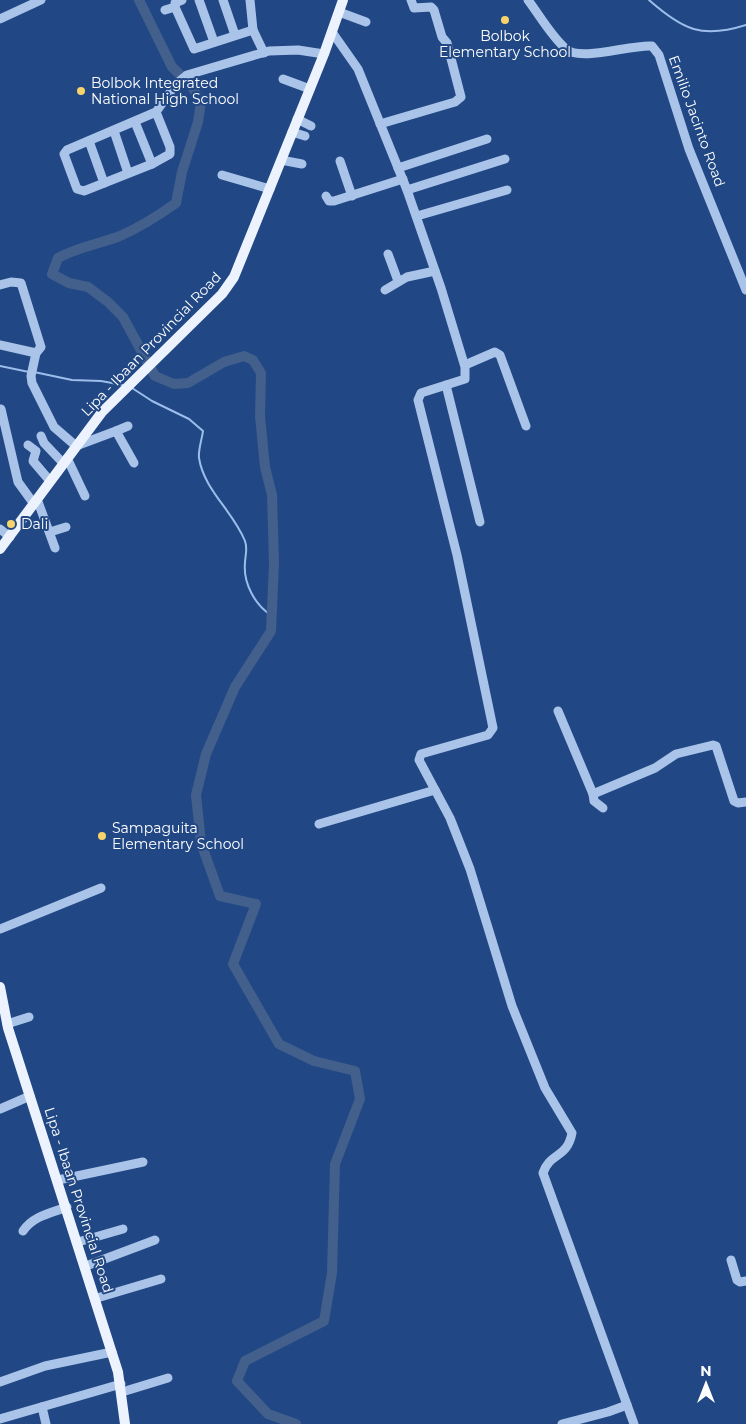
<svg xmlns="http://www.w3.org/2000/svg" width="746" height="1424" font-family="Montserrat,sans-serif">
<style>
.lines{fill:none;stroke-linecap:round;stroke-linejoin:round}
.stream{stroke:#9dbeeb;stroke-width:2}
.river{stroke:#435f8b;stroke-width:10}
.minor{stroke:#aac4e9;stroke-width:9}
.major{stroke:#edf3fe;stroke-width:10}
.poi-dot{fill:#f6d46b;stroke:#214885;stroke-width:2}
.labels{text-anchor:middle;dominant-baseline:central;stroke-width:4;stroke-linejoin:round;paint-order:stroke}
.poi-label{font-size:14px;fill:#fff;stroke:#214885;text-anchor:start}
.street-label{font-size:14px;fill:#fff;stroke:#214885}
</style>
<rect width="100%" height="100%" fill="#214885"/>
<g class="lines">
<!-- stream -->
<g class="stream">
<path d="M 649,0 C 683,30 702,39 746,25"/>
<polyline points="0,366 29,372"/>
<polyline points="34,372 72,380 101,381 123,385"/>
<path d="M 132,388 L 152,401 L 189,419 L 203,431 C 202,439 198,450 199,458 C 204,490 233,511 245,541 C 248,550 245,555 245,563 C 243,583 255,605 271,615"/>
</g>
<!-- river -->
<path class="river" d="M 139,0 L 172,67 L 191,85 L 201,102 L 198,122 L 182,172 L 176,203 C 158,216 140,227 120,236 C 99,244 78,247 58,258 L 52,274 L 69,283 L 88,287 L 108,302 L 123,317 L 155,376 L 174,384 L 188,383 L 224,362 L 244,356 L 253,360 L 261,373 L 260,416 L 265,467 L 272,495 L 274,563 L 271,631 L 235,687 L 206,754 L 196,795 L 201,843 L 220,896 L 256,904 L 233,964 L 279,1044 L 314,1061 L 355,1071 L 360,1099 L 335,1164 L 332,1273 L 324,1321 L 245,1361 L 237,1381 L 268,1414 L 296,1424"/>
<!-- minor -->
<g class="minor">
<polyline points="199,0 214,42"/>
<polyline points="223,0 235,35"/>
<polyline points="250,0 253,30 264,53"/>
<path d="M 528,0 C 540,16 551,36 566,49 C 580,62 632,44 652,46 L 659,55 L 689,149 L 746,290"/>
<polyline points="175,7 194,49 253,30"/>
<polyline points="165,10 175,7 175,3 182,0"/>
<polyline points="339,12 366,22"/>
<polyline points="0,19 41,0"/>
<path d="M 332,32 L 358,69 L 407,190 L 441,288 L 465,367 L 465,379 L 421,393 L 418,400 L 457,555 L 493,728 L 488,735 L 421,754 L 419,760 L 450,818 L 470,869 L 512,1006 L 545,1088 L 572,1133 C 567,1159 550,1152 543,1173 L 634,1424"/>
<polyline points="283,79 310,89"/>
<polyline points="156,112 170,147 170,154 152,164 84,191 77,189 64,154 67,150 156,112 176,84 187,75 269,51 298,50 324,54"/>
<polyline points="297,119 311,126"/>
<polyline points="135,122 152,164"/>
<polyline points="380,124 455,102 461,97 447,43 442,37 434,10 431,7 414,8 411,0"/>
<polyline points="114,131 128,173"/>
<polyline points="292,132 305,136"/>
<polyline points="89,141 104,183"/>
<polyline points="281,160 302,164"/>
<polyline points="340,161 352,196"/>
<polyline points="398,168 487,139"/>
<polyline points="222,175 270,189"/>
<polyline points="407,190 505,159"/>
<polyline points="326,196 329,201 334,201 403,179"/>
<polyline points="417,216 507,190"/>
<polyline points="388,254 398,281"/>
<polyline points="0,285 11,282 21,283 41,347 36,353 0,345"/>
<polyline points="385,290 407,277 435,271"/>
<polyline points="36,353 31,376 32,383 54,427 76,446 116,431 134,463"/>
<polyline points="465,365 495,352 500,355 526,426"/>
<polyline points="446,385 480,522"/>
<polyline points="1,409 18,482 34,504"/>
<polyline points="116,431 128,426"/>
<polyline points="41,436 44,443 63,463"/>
<polyline points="28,445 36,451 33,461 50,481"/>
<polyline points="67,458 85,496"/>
<polyline points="37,499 55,548"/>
<polyline points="0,529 10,537"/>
<polyline points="50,532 66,527"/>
<polyline points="558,711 593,794 655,768 676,754 713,745 716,746 734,801 738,803 746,802"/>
<polyline points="593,794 594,801 603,808"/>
<polyline points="319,824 435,790"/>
<polyline points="0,929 101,888"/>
<polyline points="7,1024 29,1017"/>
<polyline points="0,1109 30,1096"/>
<polyline points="58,1180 143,1162"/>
<path d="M 23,1231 C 33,1216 51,1213 67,1207"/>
<polyline points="78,1242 123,1229"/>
<polyline points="731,1260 737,1280 740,1282 746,1281"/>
<polyline points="86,1266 155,1240"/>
<polyline points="97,1298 161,1279"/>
<polyline points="0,1382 45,1366 112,1352"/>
<polyline points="122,1392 168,1378"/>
<polyline points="42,1407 46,1424"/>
<polyline points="0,1419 121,1384"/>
<polyline points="562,1424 608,1412 627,1405"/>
</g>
<!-- major -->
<g class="major">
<polyline points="0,549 102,412 222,294 234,277 324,54 343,0"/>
<polyline points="0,987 8,1028 118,1372 125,1424"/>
</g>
</g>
<!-- markers -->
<g class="poi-dot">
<circle cx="505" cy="20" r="5"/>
<circle cx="81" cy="91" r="5"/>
<circle cx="11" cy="524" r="5"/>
<circle cx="102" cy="836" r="5"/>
</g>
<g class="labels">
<!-- poi labels -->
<g class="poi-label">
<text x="505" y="36" text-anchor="middle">Bolbok<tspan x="505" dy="16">Elementary School</tspan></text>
<text x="91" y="83">Bolbok Integrated<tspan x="91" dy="16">National High School</tspan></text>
<text x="21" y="524">Dali</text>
<text x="112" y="828">Sampaguita<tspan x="112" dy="16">Elementary School</tspan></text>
</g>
<!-- street labels -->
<g class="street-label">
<text transform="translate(697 121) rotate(70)">Emilio Jacinto Road</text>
<text transform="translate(151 344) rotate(-46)">Lipa - Ibaan Provincial Road</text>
<text transform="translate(79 1200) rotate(72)">Lipa - Ibaan Provincial Road</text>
</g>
</g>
<!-- north arrow -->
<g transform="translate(706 1384)" stroke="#214885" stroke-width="4" paint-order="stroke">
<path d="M0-4L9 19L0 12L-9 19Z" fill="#ffffff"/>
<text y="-8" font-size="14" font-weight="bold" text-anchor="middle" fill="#ffffff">N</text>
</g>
</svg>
